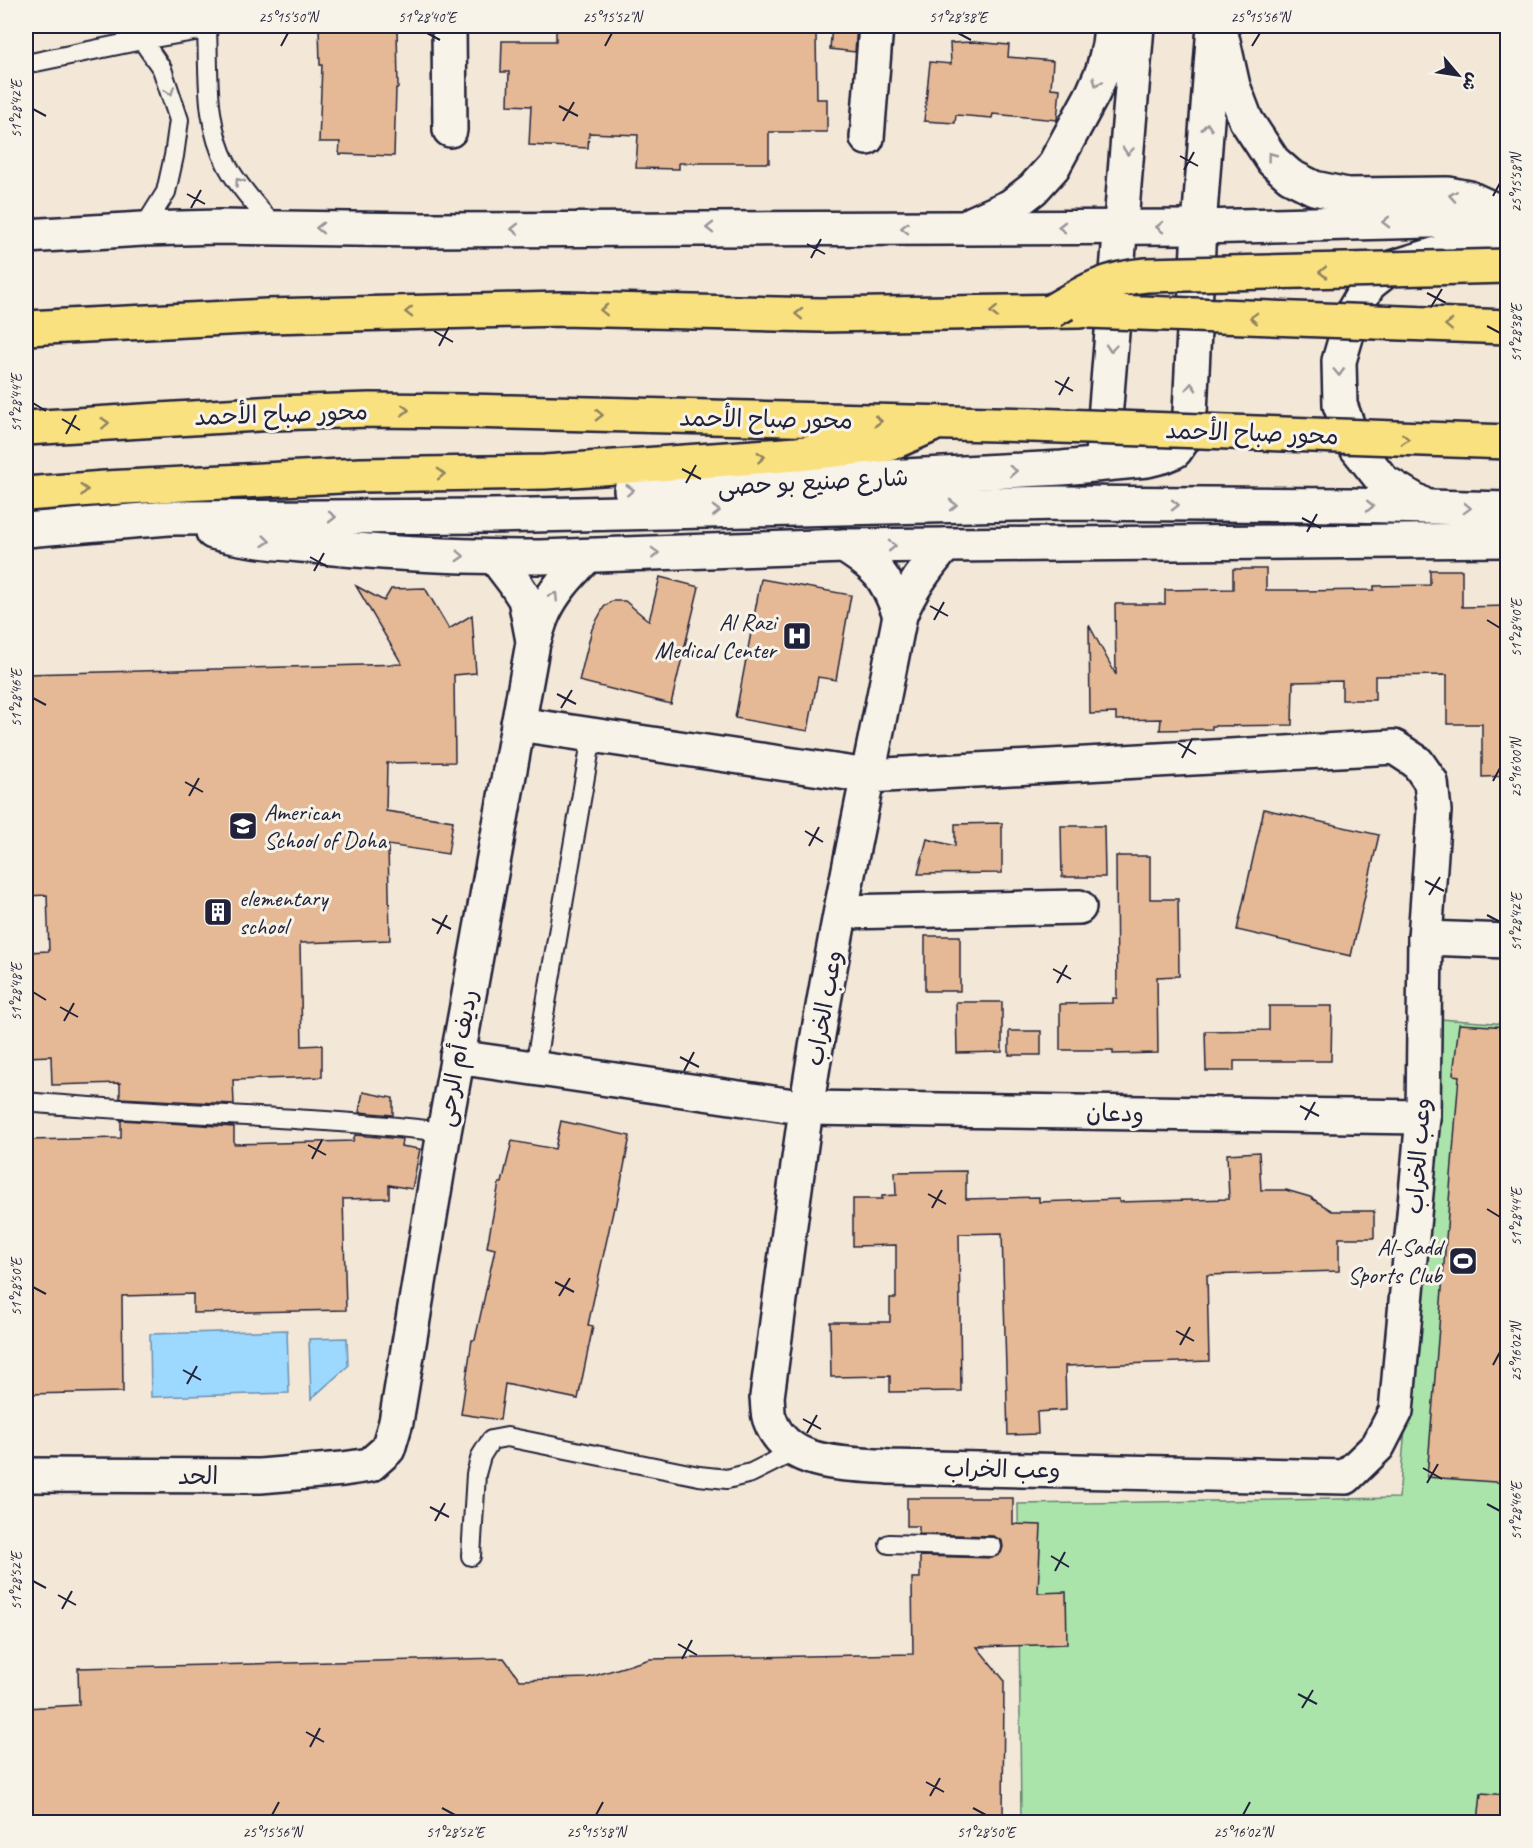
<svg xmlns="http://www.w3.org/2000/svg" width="1533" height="1848" font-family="Caveat,'Playpen Sans Arabic',sans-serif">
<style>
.green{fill:#aae4aa;stroke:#668372;stroke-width:1.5}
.water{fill:#9dd8fe;stroke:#6c8fb0;stroke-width:1.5}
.building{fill:#e5b995;stroke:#22223b;stroke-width:1.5}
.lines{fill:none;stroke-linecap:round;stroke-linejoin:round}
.lane-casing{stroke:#22223b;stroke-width:22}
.street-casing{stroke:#22223b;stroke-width:38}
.secondary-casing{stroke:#22223b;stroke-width:38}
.highway-casing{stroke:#22223b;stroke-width:38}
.lane{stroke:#f7f3e8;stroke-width:18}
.street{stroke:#f7f3e8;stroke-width:33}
.secondary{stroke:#f7f3e8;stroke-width:33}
.highway{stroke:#fae180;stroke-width:33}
.highway-bridge-casing{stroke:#22223b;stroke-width:38;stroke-linecap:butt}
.highway-bridge{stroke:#fae180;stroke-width:33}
.oneway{stroke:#97959a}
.oneway2{stroke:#8e825e}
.ticks{fill:none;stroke:#22223b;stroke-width:2}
.labels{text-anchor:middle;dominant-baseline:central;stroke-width:6;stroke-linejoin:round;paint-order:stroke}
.street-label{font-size:24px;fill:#22223b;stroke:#f7f3e8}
.poi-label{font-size:24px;fill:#22223b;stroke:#f7f3e8;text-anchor:end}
.neatline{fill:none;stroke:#22223b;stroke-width:2}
.ticks-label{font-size:15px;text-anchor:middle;fill:#22223b}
</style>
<rect width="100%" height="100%" fill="#f3e7d7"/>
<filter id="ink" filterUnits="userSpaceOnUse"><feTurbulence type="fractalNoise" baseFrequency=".0167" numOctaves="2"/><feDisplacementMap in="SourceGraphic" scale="12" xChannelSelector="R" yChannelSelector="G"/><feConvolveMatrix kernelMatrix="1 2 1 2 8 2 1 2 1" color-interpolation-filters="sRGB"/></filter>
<g filter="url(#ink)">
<!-- green -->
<polygon class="green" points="1440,1019 1507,1024 1507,1822 1021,1822 1018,1504 1399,1498"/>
<!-- water -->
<g class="water">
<polygon points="287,1330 289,1393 151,1397 150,1334"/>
<polygon points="347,1338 348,1366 311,1399 309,1339"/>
</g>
<!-- building -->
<g class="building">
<polygon points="319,26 397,26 398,88 396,88 394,156 339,154 340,142 319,142 322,65 320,65"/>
<polygon points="556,26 650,27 650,26 775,26 775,31 816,35 817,99 827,99 827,132 769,132 769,163 679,163 679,169 636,168 638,135 589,133 588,148 529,145 531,106 508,105 509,72 501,72 502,41 556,41"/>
<polygon points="832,26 857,26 855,52 830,49"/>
<polygon points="974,42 1009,45 1008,57 1053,61 1051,88 1060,89 1057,120 993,114 992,118 956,115 955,123 924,121 930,62 951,64 950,43"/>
<polygon points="1233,569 1266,569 1266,590 1298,590 1298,591 1374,590 1374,586 1430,585 1430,570 1462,570 1462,607 1508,606 1508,776 1482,777 1482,724 1447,724 1447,675 1375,676 1375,700 1342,700 1342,681 1293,682 1292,725 1212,726 1212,729 1160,730 1161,719 1116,720 1116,713 1090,714 1089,625 1116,675 1115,604 1165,604 1165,590 1233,589"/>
<polygon points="660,577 699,587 671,704 579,681 592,629 604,607 612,601 625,601 649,621"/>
<polygon points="761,579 851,595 836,680 818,677 808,731 735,718"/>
<polygon points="356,586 384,601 391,589 425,588 449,629 472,615 476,673 454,675 455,762 387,763 386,811 453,821 448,854 388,845 390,940 300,943 302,1046 322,1045 322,1077 233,1080 234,1104 120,1098 120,1083 52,1085 51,1056 26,1057 26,952 49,951 47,895 26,896 26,674 402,664"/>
<polygon points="1264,809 1379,835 1351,956 1237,930"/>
<polygon points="1002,823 1002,873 918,874 927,839 955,846 955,824"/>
<polygon points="1061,826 1104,826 1105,877 1062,877"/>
<polygon points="1116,856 1150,856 1150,899 1178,899 1179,976 1157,977 1158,1053 1113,1054 1113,1050 1060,1050 1060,1004 1113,1003 1113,998 1117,998"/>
<rect x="925" y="936" width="35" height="55"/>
<polygon points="956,1002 1002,1002 1002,1052 957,1053"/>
<polygon points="1269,1006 1332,1006 1331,1061 1234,1061 1234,1071 1206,1071 1205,1031 1269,1030"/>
<polygon points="1459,1024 1508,1027 1508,1483 1427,1477 1459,1076 1453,1075"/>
<rect x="1009" y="1031" width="32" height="24"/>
<polygon points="363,1092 393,1098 393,1115 359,1112"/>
<polygon points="121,1120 234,1127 234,1144 353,1141 355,1135 402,1139 401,1146 420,1149 412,1189 389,1185 389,1198 343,1199 346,1310 193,1313 193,1294 122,1296 123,1392 26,1394 26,1140 121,1138"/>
<polygon points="561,1121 630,1136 616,1208 614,1207 588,1325 593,1326 578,1399 505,1384 500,1420 461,1414 472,1340 475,1340 495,1249 487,1247 499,1183 502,1183 512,1141 555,1149"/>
<polygon points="1259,1152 1261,1190 1286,1190 1310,1197 1332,1211 1374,1211 1374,1238 1339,1238 1339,1271 1207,1275 1209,1361 1065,1366 1066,1410 1037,1412 1038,1434 1008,1435 1002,1233 959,1234 961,1391 890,1392 890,1376 831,1377 830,1322 890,1322 890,1298 896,1298 896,1245 853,1246 853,1199 882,1199 882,1196 896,1195 895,1172 966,1171 966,1199 1039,1197 1039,1202 1119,1199 1119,1202 1229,1199 1227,1154"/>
<polygon points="907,1498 1013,1498 1013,1524 1041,1525 1038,1593 1066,1592 1067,1644 977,1647 1004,1680 1003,1822 26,1822 26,1708 79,1705 78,1668 504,1658 520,1680 587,1678 650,1659 913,1654 912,1578 920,1578 920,1556 992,1558 1001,1553 1003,1547 1002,1541 993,1536 919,1534 919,1526 907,1526"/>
<polygon points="1481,1793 1508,1795 1508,1822 1478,1822"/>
</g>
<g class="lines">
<!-- lane casing -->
<g class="lane-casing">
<g id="lane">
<polyline points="140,26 142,40 162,69 179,120 174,156 166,192 143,229"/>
<path d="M 26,64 L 142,40 L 207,29 C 209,75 205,124 227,165 C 239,188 259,208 275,228"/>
<polyline points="535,1067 592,736"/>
<path d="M 26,1102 C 165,1115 305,1115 444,1132"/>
<polyline points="889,1544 992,1547"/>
<polyline points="471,1556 476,1474 481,1456 491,1440 507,1437 699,1476 727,1479 751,1473 795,1451"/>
</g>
</g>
<!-- street casing -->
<g class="street-casing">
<g id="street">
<polyline points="449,26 450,130"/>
<polyline points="867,138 876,26"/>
<path d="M 844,546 C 879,568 886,577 900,615"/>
<polyline points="495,557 514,582 525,599 533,641"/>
<path d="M 518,724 L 868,776 L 1394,747 L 1417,762 L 1431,782 L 1434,811 L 1425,938 L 1423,1117 L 1396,1411 L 1378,1446 L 1346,1477 L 889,1467 C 848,1463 787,1468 770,1420 C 767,1414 768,1404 767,1397 C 780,1301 792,1205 806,1110 C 831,944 868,780 900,615 C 911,588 926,567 946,545"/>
<polyline points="841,912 1079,907"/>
<polyline points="1425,938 1508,941"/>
<polyline points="457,1057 807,1108 1423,1117"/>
<path d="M 26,1475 L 260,1476 L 343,1469 L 370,1465 L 388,1449 L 396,1422 L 444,1132 L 533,643 C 537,633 539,622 544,612 C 554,590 571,573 587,556"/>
</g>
</g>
<!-- secondary casing -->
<g class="secondary-casing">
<g id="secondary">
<polyline points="1223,41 1233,86 1246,120 1273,161 1290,176 1314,188 1347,195 1448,194 1469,198 1506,215"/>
<polyline points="973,223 1011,206 1033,189 1053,167 1093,93 1103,70 1109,45 1111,26"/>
<polyline points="26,236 143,229 220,227 420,230 1199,227 1508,219"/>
<polyline points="1102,455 1137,26"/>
<polyline points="631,490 1062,468 1147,460 1163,456 1175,451 1186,435 1190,413 1199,227 1214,26"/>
<polyline points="1423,505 1383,481 1356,447 1340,405 1339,361 1354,310 1369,284 1388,269 1456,248 1486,236 1508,223"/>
<polyline points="26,530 168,518 490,516 1058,503 1349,505 1508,509"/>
<path d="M 213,532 C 246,541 279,543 313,546 C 389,554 465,557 541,557 L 844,546 L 1508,540"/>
</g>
</g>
<!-- highway casing -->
<g class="highway-casing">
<g id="highway">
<polyline points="26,328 267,316 561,309 821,315 1079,311"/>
<polyline points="26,428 275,413 370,410 466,411 1032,425"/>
<polyline points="26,494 105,488 361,475 545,472 797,454 889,444 930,426"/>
</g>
</g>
<!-- lane -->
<use href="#lane" class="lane"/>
<!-- street -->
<use href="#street" class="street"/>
<!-- secondary -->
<use href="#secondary" class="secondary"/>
<!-- highway -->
<use href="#highway" class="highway"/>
<!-- highway-bridge casing -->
<g class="highway-bridge-casing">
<g id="highway-bridge">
<path d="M 1052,311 C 1086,291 1105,279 1146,275 L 1508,266"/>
<polyline points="1088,311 1508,327"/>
<polyline points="1032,425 1508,442"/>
</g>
</g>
<!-- highway-bridge -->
<use href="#highway-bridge" class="highway-bridge"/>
</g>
<!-- one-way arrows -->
<defs><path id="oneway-chevron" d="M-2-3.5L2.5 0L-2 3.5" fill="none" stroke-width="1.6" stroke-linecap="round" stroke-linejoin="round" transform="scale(1.5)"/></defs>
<g class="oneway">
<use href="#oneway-chevron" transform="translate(1097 82) rotate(114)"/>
<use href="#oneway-chevron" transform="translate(170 91) rotate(70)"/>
<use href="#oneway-chevron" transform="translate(1207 127) rotate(-86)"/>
<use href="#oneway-chevron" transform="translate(1128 151) rotate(95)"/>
<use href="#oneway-chevron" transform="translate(1271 156) rotate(-127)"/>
<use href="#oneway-chevron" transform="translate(239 182) rotate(-127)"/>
<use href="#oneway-chevron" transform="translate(1453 196) rotate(-171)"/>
<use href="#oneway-chevron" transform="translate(1386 222) rotate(179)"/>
<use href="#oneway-chevron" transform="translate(1062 227) rotate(-180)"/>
<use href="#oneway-chevron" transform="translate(1160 227) rotate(180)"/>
<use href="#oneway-chevron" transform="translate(320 228) rotate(-179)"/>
<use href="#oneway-chevron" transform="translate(710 228) rotate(180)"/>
<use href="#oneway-chevron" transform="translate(905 228) rotate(180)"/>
<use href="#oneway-chevron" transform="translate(515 229) rotate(180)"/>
<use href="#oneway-chevron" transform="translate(1111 348) rotate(95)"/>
<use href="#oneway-chevron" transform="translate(1339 372) rotate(88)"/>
<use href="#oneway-chevron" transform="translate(1191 387) rotate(-87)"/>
<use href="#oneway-chevron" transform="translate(1013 471) rotate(-3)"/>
<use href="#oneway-chevron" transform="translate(630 490) rotate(-3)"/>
<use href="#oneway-chevron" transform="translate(953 505) rotate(-1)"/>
<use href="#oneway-chevron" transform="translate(1175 505)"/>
<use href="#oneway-chevron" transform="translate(1370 506) rotate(1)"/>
<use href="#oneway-chevron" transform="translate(1467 508) rotate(2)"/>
<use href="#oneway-chevron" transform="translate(716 511) rotate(-1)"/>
<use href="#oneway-chevron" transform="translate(332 517)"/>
<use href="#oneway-chevron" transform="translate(266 541) rotate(6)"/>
<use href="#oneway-chevron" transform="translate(892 546) rotate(-1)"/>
<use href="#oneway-chevron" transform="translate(655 553) rotate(-2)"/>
<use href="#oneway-chevron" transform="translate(460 556) rotate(3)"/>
<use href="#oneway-chevron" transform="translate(554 596) rotate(-57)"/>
</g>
<g class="oneway2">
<use href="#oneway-chevron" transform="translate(1323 272) rotate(179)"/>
<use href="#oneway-chevron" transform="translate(604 310) rotate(-179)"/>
<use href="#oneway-chevron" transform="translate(409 312) rotate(179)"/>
<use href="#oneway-chevron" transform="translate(994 312) rotate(179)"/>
<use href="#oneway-chevron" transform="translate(799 314) rotate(-179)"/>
<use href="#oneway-chevron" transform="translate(1254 318) rotate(-178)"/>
<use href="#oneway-chevron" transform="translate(1449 325) rotate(-178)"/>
<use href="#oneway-chevron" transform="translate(405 410)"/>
<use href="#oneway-chevron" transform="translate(599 415) rotate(1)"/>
<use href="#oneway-chevron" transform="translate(878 421) rotate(1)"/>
<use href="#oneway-chevron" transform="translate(105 423) rotate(-3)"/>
<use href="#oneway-chevron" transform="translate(1405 439) rotate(2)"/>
<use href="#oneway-chevron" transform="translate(761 457) rotate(-4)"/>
<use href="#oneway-chevron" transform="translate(441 474) rotate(-1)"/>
<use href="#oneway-chevron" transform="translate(84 490) rotate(-4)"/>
</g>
</g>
<!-- ticks -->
<path class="ticks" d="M 427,33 L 440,40M 958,33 L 971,40M 281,46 L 288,33M 605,46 L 612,33M 1252,46 L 1260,33M 559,106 L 578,116M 33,109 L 46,116M 563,121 L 574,102M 1180,156 L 1198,166M 1184,170 L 1194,152M 187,194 L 205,204M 1493,196 L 1500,183M 191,208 L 201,190M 807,244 L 825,254M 811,258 L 821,239M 1427,293 L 1446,303M 1431,307 L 1442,289M 1487,326 L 1500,333M 434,331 L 453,342M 439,346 L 449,327M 1055,381 L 1073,391M 1059,395 L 1069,377M 33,403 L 46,411M 62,419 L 80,430M 66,434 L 76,415M 682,469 L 701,479M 686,483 L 696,465M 1302,518 L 1321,528M 1307,532 L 1317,514M 310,557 L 328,567M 314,571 L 324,553M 930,606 L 948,616M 934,620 L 944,602M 1487,620 L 1500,628M 557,694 L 576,704M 33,698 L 46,705M 561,708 L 572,690M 1178,743 L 1196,754M 1182,758 L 1192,739M 1493,781 L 1500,768M 185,782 L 203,792M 189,796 L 199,778M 805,831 L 823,842M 809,846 L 819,827M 1425,881 L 1444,891M 1429,895 L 1440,877M 1487,915 L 1500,922M 432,919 L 451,929M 437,934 L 447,915M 1053,969 L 1071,979M 1057,983 L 1067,965M 33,992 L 46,1000M 60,1007 L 78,1017M 64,1021 L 74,1003M 680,1057 L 699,1067M 684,1071 L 694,1052M 1300,1106 L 1319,1116M 1305,1120 L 1315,1102M 308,1145 L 326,1155M 312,1159 L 322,1140M 928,1194 L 946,1204M 932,1208 L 942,1190M 1487,1209 L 1500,1217M 555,1282 L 574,1292M 33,1287 L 46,1294M 559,1296 L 570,1278M 1176,1331 L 1194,1341M 1180,1345 L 1190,1327M 1493,1365 L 1500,1352M 183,1370 L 201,1380M 187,1384 L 197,1366M 803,1419 L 821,1429M 807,1433 L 817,1415M 1423,1468 L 1442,1479M 1427,1483 L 1438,1464M 1487,1504 L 1500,1511M 430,1507 L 449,1517M 435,1521 L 445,1503M 1051,1556 L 1069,1567M 1055,1571 L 1065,1552M 33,1581 L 46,1588M 58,1595 L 76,1605M 62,1609 L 72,1591M 678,1644 L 697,1655M 682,1659 L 692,1640M 1298,1694 L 1317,1704M 1302,1708 L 1313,1690M 306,1732 L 324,1742M 310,1747 L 320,1728M 926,1782 L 944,1792M 930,1796 L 940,1778M 442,1808 L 455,1815M 973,1808 L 986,1815M 272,1815 L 279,1802M 596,1815 L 603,1802M 1243,1815 L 1250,1802"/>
<!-- icons -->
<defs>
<g id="hospital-square" transform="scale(1.5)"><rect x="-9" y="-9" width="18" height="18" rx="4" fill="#22223b" stroke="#f7f3e8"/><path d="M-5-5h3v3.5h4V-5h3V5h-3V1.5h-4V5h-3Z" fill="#fff"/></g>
<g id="school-square" transform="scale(1.5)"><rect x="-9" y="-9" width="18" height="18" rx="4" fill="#22223b" stroke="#f7f3e8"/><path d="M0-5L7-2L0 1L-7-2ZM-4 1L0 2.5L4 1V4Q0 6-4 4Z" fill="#fff"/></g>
<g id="building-square" transform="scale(1.5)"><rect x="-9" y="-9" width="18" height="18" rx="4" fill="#22223b" stroke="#f7f3e8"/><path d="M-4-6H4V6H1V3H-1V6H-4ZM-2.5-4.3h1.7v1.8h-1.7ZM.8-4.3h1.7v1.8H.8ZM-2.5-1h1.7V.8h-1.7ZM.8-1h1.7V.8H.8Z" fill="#fff"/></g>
<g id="stadium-square" transform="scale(1.5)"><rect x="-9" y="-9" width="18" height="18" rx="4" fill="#22223b" stroke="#f7f3e8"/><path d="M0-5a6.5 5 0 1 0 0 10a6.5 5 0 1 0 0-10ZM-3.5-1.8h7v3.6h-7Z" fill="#fff"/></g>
</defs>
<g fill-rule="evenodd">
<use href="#hospital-square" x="797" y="636"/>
<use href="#school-square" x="243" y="826"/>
<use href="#building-square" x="218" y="912"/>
<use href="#stadium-square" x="1463" y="1261"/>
</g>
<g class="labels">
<!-- street labels -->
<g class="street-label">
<text transform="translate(281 414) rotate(-2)">محور صباح الأحمد</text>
<text transform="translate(766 419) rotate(1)">محور صباح الأحمد</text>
<text transform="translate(1252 433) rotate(2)">محور صباح الأحمد</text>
<text transform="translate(813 482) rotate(-3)">شارع صنيع بو حصى</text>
<text transform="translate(824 1008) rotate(-80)">وعب الخراب</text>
<text transform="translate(457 1058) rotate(-80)">رديف أم الرحى</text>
<text transform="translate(1115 1113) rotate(1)">ودعان</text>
<text transform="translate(1418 1156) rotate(-86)">وعب الخراب</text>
<text transform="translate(1002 1469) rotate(1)">وعب الخراب</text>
<text x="198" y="1476">الحد</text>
</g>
<!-- poi labels -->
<g class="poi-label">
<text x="776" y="622">Al Razi<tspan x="776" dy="28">Medical Center</tspan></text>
<text x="264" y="812" text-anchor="start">American<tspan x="264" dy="28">School of Doha</tspan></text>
<text x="239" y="898" text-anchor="start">elementary<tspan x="239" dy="28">school</tspan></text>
<text x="1442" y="1247">Al-Sadd<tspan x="1442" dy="28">Sports Club</tspan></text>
</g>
</g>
<!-- margin -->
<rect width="1533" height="1848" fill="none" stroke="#f7f3e8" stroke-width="66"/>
<!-- north arrow -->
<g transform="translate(1458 75) rotate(119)" stroke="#f7f3e8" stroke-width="4.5" paint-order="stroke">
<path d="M0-4.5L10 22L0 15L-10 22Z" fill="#22223b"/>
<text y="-9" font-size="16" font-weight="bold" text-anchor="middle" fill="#22223b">ش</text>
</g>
<rect x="33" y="33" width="1467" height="1782" class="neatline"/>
<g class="ticks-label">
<text x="288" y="22">25°15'50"N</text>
<text x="427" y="22">51°28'40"E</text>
<text x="612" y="22">25°15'52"N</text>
<text x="958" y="22">51°28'38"E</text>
<text x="1260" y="22">25°15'56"N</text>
<text transform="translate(16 109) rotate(-90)" y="5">51°28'42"E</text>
<text transform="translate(1516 183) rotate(-90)" y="5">25°15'58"N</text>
<text transform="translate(1516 333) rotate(-90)" y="5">51°28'38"E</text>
<text transform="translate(16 403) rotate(-90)" y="5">51°28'44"E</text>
<text transform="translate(1516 628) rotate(-90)" y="5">51°28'40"E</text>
<text transform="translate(16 698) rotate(-90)" y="5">51°28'46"E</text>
<text transform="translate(1516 768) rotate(-90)" y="5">25°16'00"N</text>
<text transform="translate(1516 922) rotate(-90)" y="5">51°28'42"E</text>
<text transform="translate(16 992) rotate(-90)" y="5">51°28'48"E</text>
<text transform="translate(1516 1217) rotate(-90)" y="5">51°28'44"E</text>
<text transform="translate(16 1287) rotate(-90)" y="5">51°28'50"E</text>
<text transform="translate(1516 1352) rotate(-90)" y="5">25°16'02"N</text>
<text transform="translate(1516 1511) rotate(-90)" y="5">51°28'46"E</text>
<text transform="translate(16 1581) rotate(-90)" y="5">51°28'52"E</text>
<text x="272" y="1837">25°15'56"N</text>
<text x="455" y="1837">51°28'52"E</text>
<text x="596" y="1837">25°15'58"N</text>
<text x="986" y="1837">51°28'50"E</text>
<text x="1243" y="1837">25°16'02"N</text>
</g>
</svg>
